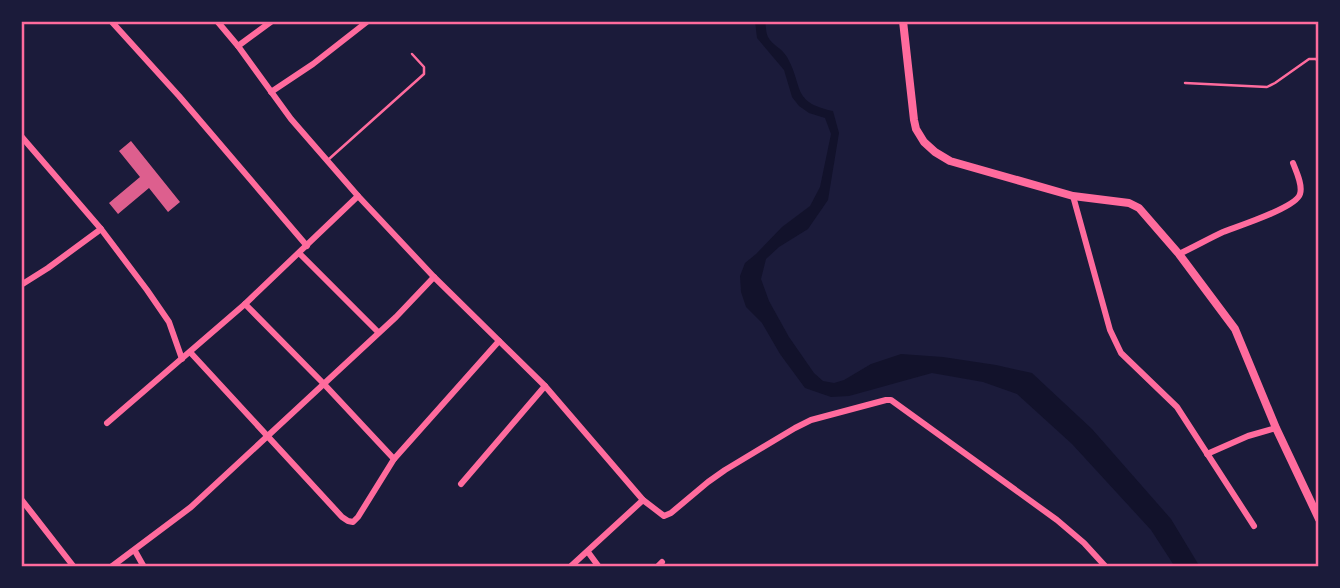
<svg xmlns="http://www.w3.org/2000/svg" width="1340" height="588" font-family="Literata,serif">
<style>
.water{fill:#12122b}
.building{fill:#dd5f8e}
.lines{fill:none;stroke-linecap:round;stroke-linejoin:round}
.service{stroke:#ff6b9d;stroke-width:2.5}
.minor{stroke:#ff6b9d;stroke-width:6}
.secondary{stroke:#ff6b9d;stroke-width:8}
.neatline{fill:none;stroke:#ff6b9d;stroke-width:2.5}
</style>
<rect width="100%" height="100%" fill="#1b1b3a"/>
<!-- water -->
<path class="water" d="M 755,21 L 765,21 C 766,26 766,33 768,37 C 772,45 782,48 787,57 C 804,87 791,102 833,111 L 839,133 L 828,200 L 808,229 L 779,247 L 766,259 L 761,279 L 769,301 L 789,337 L 814,373 L 823,381 L 834,383 L 844,380 L 871,364 L 901,354 L 943,357 L 996,365 L 1032,373 L 1092,429 L 1171,519 L 1200,567 L 1175,567 L 1151,530 L 1072,444 L 1017,394 L 983,382 L 932,373 L 849,396 L 831,397 L 805,388 L 780,354 L 762,323 L 746,307 L 741,292 L 740,276 L 745,263 L 756,254 L 782,227 L 810,206 L 820,187 L 831,134 L 825,118 L 809,113 L 799,106 L 792,97 L 784,70 L 757,38 Z"/>
<!-- building -->
<polygon class="building" points="131,141 180,202 168,212 149,188 118,214 109,203 140,177 119,151"/>
<g class="lines">
<!-- service -->
<g class="service">
<polyline points="1185,83 1267,87 1275,83 1309,59 1316,59 1319,62"/>
<polyline points="329,159 424,74 424,67 412,54"/>
</g>
<!-- minor -->
<g class="minor">
<polyline points="111,21 179,96 307,246"/>
<polyline points="217,21 238,46 291,119 358,196 434,277 545,386 643,500 664,516 671,513 708,482 725,470 795,428 811,420 886,400 891,400 1057,520 1084,543 1106,567"/>
<polyline points="238,46 272,21"/>
<polyline points="271,92 313,64 368,21"/>
<polyline points="21,136 101,229 147,290 169,322 182,359"/>
<polyline points="1073,196 1110,330 1121,353 1177,407 1254,526"/>
<polyline points="299,253 378,332"/>
<path d="M 1179,254 C 1194,247 1208,239 1223,232 C 1238,226 1296,208 1300,194 C 1303,185 1296,171 1293,163"/>
<polyline points="21,285 48,268 101,229"/>
<polyline points="245,304 323,383 394,459"/>
<polyline points="190,352 342,517 348,521 353,522 358,517 394,459 499,341"/>
<polyline points="107,423 245,304 358,196"/>
<polyline points="1207,454 1248,436 1276,428"/>
<polyline points="461,484 545,386"/>
<polyline points="21,499 74,567"/>
<polyline points="135,551 144,567"/>
<polyline points="588,552 599,567"/>
<polyline points="111,567 191,507 396,317 434,277"/>
<polyline points="570,567 643,500"/>
<polyline points="657,567 662,562"/>
</g>
<!-- secondary -->
<polyline class="secondary" points="903,21 914,120 916,129 924,142 935,152 950,161 1073,196 1129,203 1139,208 1179,254 1235,329 1276,428 1319,519"/>
</g>
<!-- border -->
<rect width="1340" height="588" fill="none" stroke="#1b1b3a" stroke-width="46"/>
<rect x="23" y="23" width="1294" height="542" class="neatline"/>
</svg>
